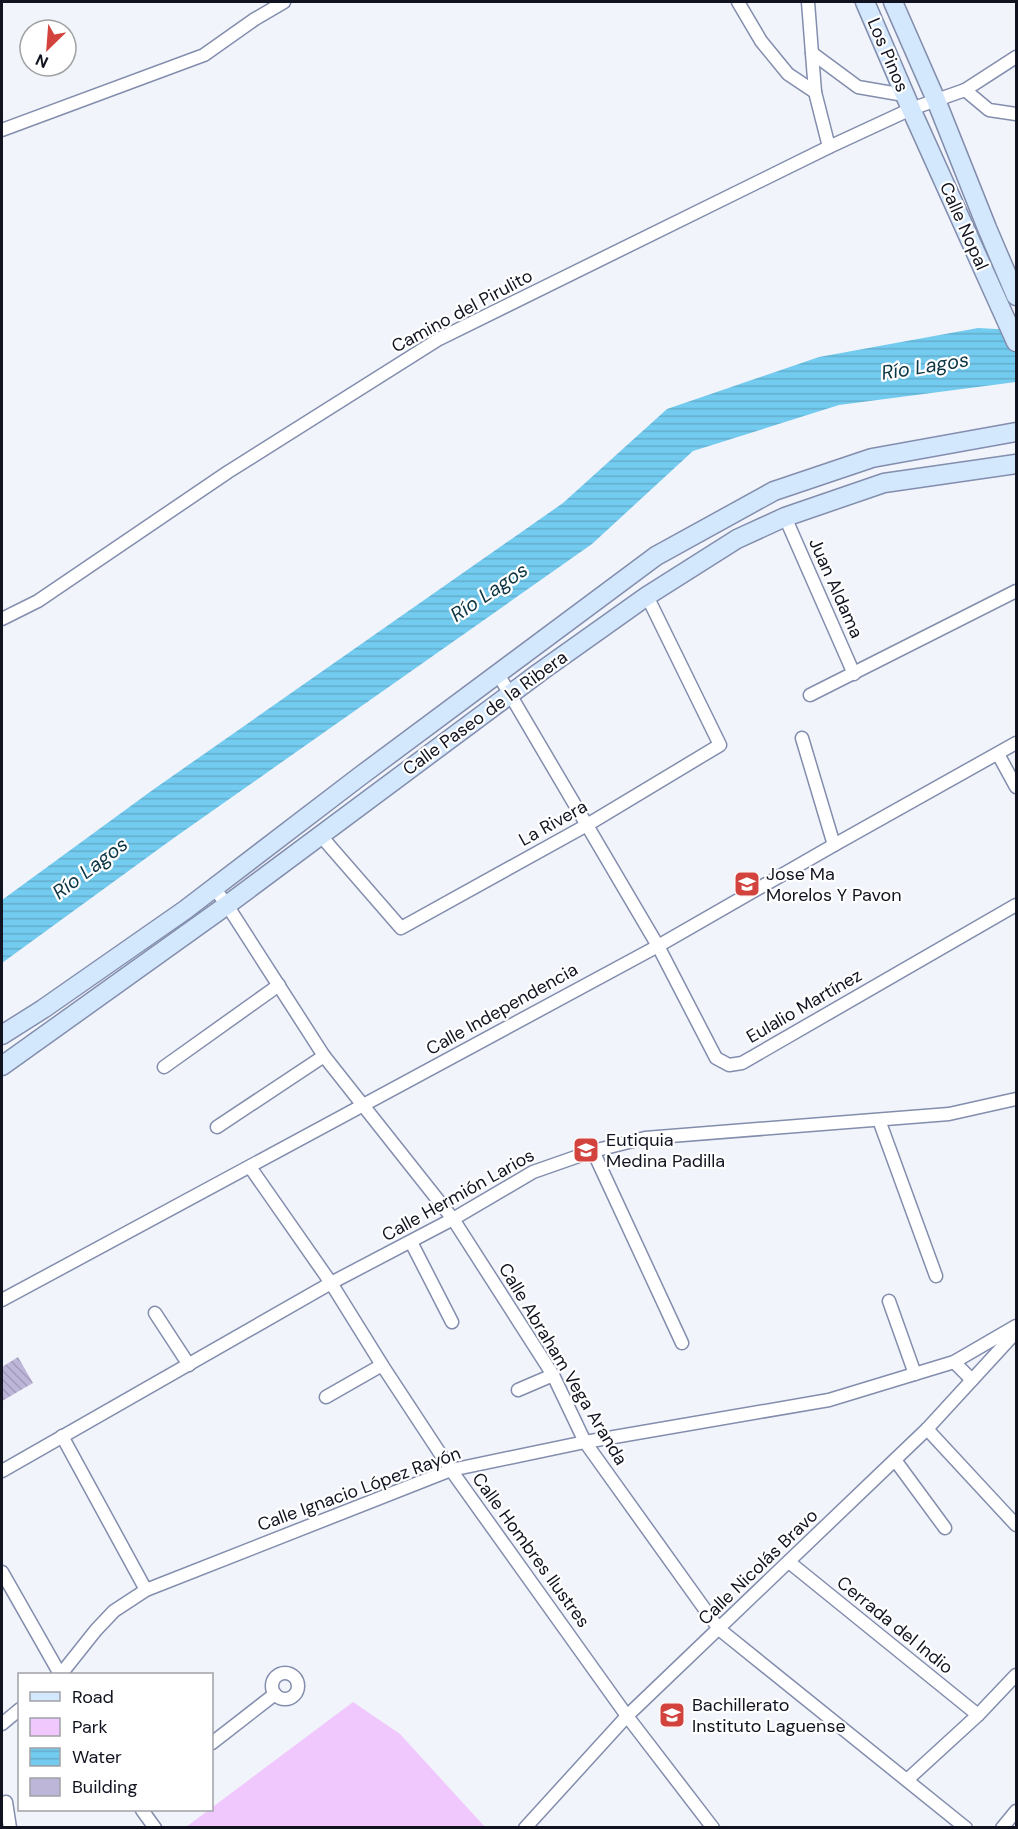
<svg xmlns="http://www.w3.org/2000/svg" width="1018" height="1829" font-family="'DM Sans',sans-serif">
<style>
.green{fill:#f0c8fd}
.water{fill:url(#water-rules)}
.building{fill:url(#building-back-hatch)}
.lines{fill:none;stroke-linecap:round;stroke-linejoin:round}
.street-casing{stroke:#838dad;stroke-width:15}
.secondary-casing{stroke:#838dad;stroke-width:21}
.street{stroke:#fff;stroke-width:12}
.secondary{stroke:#d3e8fd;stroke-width:18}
.labels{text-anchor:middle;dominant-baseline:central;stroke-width:4.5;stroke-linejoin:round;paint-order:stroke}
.street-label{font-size:18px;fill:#111420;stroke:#fff}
.poi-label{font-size:18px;fill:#111420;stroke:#fff;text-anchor:start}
.water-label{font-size:20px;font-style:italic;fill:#0d3645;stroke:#fff}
</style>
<defs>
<pattern id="water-rules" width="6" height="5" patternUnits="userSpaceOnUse" patternTransform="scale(1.5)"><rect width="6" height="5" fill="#73cbef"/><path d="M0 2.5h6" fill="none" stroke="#62adcd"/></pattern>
<pattern id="building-back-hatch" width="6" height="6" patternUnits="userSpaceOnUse" patternTransform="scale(1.5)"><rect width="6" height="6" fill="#beb6d9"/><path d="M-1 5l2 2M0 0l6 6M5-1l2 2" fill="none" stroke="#a29cba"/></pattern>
</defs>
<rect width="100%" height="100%" fill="#f2f4fb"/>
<!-- green -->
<polygon class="green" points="353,1702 400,1734 485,1827 186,1827"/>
<!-- water -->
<polygon class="water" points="978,328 1016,330 1016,382 839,405 693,451 592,544 171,840 2,963 2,900 154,789 563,503 667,409 819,357"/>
<!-- building -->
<polygon class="building" points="18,1357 33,1383 2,1401 2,1367"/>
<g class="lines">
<!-- street casing -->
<g class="street-casing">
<g id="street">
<polyline points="738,2 761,41 788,74 815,92"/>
<polyline points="808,2 815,92 829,147"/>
<polyline points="812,53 858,87 904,95"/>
<polyline points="965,90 1016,57"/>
<polyline points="2,130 204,55 255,19 284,2"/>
<polyline points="785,517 854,674"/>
<polyline points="2,619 38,601 228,472 439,339 829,147 911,109 965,90 989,110 1016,114"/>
<polyline points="498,674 658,946 716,1058 729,1065 742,1063 1016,905"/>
<polyline points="810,695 1016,591"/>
<polyline points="802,738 834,845"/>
<polyline points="998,754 1016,787"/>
<polyline points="321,836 401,928 587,825 720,745 647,596"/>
<polyline points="214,888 227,905 324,1056 453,1219 553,1375 585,1442 719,1629 966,1828"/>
<polyline points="164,1067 279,985"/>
<polyline points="879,1120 936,1276"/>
<polyline points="217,1127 324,1056"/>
<polyline points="593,1151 682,1343"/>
<polyline points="250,1167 331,1283 382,1365 451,1470 627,1716 713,1828"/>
<polyline points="411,1242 452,1322"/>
<polyline points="2,1300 658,946 834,845 1016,743"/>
<polyline points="889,1301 915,1374"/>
<polyline points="155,1313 189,1365"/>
<polyline points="954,1362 972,1380"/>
<polyline points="518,1390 553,1375"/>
<polyline points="326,1397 382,1365"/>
<polyline points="927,1429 1016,1525"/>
<polyline points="62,1436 146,1590"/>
<polyline points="895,1460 945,1528"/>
<polyline points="2,1471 331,1283 453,1219 533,1172 593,1151 645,1138 949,1114 1016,1099"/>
<polyline points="789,1562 978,1715"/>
<polyline points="2,1572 60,1674"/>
<circle cx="285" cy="1686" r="13"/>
<polyline points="61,1674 96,1630 114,1611 146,1590 451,1470 585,1442 829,1400 954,1362 1016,1326"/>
<polyline points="2,1724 20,1709"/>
<polyline points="212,1743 275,1694"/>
<polyline points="907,1780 978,1715 1016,1675"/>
<polyline points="6,1802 10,1828"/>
<polyline points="142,1810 155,1828"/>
<polyline points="525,1828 627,1716 927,1429 1016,1332"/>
<polyline points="1002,1828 1016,1811"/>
</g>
</g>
<!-- secondary casing -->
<g class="secondary-casing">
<g id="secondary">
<polyline points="865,2 911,109 1016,342"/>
<polyline points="893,2 936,100 987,228 1016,296"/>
<polyline points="2,1035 43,1009 185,910 359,777 656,556 774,491 872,458 1016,432"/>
<polyline points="2,1066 227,905 540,672 647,596 737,539 785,517 884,483 1016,464"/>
</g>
</g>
<!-- street -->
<use href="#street" class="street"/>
<!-- secondary -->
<use href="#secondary" class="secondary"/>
</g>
<!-- icons -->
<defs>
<g id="school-square" transform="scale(1.35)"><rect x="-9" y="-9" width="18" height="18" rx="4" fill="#d2433e" stroke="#fff"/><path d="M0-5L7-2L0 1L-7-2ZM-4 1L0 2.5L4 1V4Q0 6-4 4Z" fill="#fff"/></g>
<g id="university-square" transform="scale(1.35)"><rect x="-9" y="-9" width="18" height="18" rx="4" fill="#d2433e" stroke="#fff"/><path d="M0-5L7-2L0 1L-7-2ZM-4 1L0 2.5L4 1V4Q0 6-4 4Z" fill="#fff"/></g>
</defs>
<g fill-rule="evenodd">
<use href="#school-square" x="747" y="884"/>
<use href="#school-square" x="586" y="1150"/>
<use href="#university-square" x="672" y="1715"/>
</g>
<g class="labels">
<!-- street labels -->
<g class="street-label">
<text transform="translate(888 55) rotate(67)">Los Pinos</text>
<text transform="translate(964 226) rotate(66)">Calle Nopal</text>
<text transform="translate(462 311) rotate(-28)">Camino del Pirulito</text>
<text transform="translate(836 588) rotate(66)">Juan Aldama</text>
<text transform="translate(485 713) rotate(-36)">Calle Paseo de la Ribera</text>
<text transform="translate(553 823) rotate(-29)">La Rivera</text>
<text transform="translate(804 1006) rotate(-30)">Eulalio Martínez</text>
<text transform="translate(502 1009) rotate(-29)">Calle Independencia</text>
<text transform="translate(458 1195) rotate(-29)">Calle Hermión Larios</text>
<text transform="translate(563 1364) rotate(59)">Calle Abraham Vega Aranda</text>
<text transform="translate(359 1489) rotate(-20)">Calle Ignacio López Rayón</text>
<text transform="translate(531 1550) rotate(54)">Calle Hombres Ilustres</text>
<text transform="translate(758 1567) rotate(-44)">Calle Nicolás Bravo</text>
<text transform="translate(895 1625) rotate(39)">Cerrada del Indio</text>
</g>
<!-- poi labels -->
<g class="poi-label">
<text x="766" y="874">Jose Ma<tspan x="766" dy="21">Morelos Y Pavon</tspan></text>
<text x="606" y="1140">Eutiquia<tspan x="606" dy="21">Medina Padilla</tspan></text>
<text x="692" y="1705">Bachillerato<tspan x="692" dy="21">Instituto Laguense</tspan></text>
</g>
<!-- water labels -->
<g class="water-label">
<text transform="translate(925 366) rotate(-9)">Río Lagos</text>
<text transform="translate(489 592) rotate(-34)">Río Lagos</text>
<text transform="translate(90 868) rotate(-37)">Río Lagos</text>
</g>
</g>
<!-- border -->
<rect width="1018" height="1829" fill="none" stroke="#111420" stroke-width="6"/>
<!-- legend -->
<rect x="18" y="1673" width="195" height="138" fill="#ffffff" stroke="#a0a1a6" stroke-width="1.5"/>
<rect x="30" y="1692" width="30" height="9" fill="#d3e8fd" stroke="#a0a1a6" stroke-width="1.5"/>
<text x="72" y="1703" font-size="18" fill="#111420">Road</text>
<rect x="30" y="1718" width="30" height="18" fill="#f0c8fd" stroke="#a0a1a6" stroke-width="1.5"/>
<text x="72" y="1733" font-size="18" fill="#111420">Park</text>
<rect x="30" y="1748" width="30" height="18" fill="url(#water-rules)" stroke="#a0a1a6" stroke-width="1.5"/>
<text x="72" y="1763" font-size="18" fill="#111420">Water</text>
<rect x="30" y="1778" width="30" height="18" fill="#beb6d9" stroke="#a0a1a6" stroke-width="1.5"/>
<text x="72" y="1793" font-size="18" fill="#111420">Building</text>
<!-- north arrow -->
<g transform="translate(48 48) rotate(205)"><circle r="28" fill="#ffffff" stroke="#a0a1a6" stroke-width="1.5"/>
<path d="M0-4.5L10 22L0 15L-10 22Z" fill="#d2433e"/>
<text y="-9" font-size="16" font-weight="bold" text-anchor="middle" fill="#111420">N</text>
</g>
</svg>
